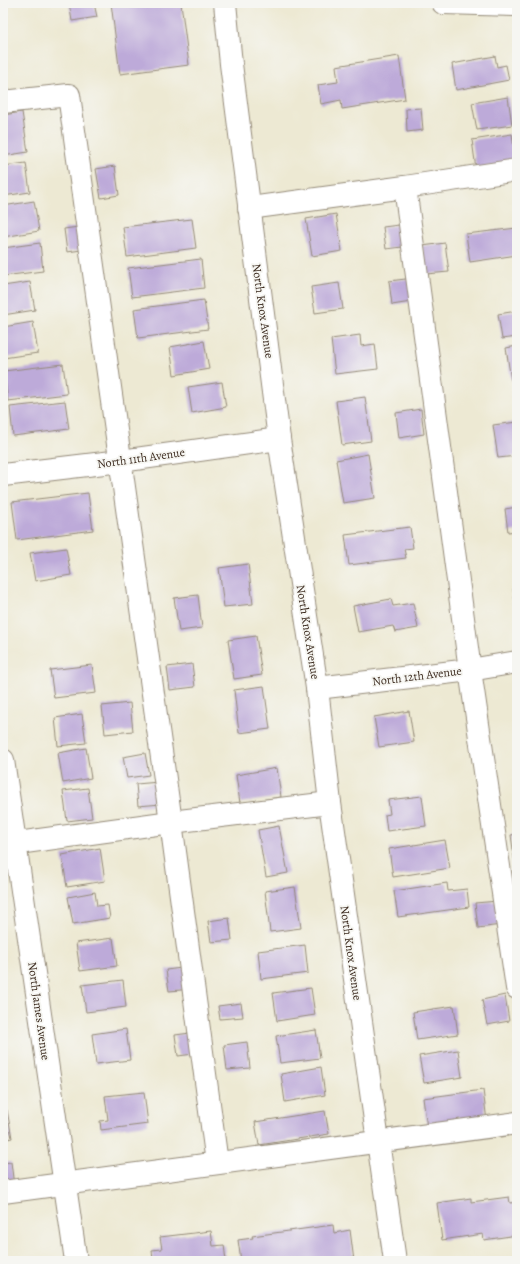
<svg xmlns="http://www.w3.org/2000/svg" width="520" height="1264" font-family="Alegreya,serif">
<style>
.building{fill:#bdaad9}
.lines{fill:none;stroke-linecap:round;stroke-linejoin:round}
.minor-casing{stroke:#948a78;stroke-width:24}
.minor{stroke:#fff;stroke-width:22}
.labels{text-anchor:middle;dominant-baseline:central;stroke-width:3.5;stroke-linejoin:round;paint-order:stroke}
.street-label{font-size:12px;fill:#3b2a1e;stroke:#f6f6f2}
</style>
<rect width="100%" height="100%" fill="#f6f6f2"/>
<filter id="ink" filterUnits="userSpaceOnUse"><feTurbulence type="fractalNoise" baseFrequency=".025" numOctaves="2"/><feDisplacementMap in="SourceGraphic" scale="8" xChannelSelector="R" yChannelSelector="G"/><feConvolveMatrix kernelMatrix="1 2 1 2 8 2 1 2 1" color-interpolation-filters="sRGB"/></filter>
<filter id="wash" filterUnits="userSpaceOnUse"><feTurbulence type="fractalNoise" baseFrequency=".012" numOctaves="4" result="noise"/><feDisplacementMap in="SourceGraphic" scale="16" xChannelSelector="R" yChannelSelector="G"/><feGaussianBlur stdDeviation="0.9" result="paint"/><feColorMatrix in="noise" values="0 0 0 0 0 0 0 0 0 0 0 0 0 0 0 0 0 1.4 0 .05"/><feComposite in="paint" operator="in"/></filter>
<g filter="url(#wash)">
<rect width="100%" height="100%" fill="#ede9d3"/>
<g id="blocks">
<!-- building -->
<g class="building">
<polygon points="69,3 94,3 97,17 72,21"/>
<polygon points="111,3 181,3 189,65 120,74"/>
<polygon points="399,56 405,99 342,109 341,100 321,104 318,85 338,82 336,66"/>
<polygon points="495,56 497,67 506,65 509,80 456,90 452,64"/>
<polygon points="508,97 512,125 477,130 472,103"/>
<polygon points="421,108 423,130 407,132 406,109"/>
<polygon points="22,112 28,152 3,156 3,115"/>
<polygon points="512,134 516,163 476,169 472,140"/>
<polygon points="26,163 30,192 3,196 3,166"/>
<polygon points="115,166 119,195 101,198 96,169"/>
<polygon points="34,201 39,231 3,237 3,206"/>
<polygon points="336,214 342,251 312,256 306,219"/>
<polygon points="192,219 196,248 127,257 123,227"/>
<polygon points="407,224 410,246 386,249 383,227"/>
<polygon points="86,226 89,249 67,252 64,229"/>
<polygon points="517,228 517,255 470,262 466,234"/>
<polygon points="40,243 43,271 3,276 3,248"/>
<polygon points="445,243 449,272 426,274 422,246"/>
<polygon points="201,259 204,288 132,297 128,268"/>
<polygon points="414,278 417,301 392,305 389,281"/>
<polygon points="30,282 35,310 3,315 3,286"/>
<polygon points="339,283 343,309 315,313 311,287"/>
<polygon points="204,300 208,329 138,338 134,309"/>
<polygon points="517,311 517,337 502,339 498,314"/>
<polygon points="33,322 38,353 3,358 3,327"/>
<polygon points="360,335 361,346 375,344 378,369 335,374 331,339"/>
<polygon points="204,341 209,369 174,375 170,347"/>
<polygon points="517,346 517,379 511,380 506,348"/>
<polygon points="63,364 67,394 8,401 4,371"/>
<polygon points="222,382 226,407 192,413 188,387"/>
<polygon points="365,397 371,441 342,445 336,401"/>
<polygon points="65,401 69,429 13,436 10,407"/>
<polygon points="421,409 424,434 399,438 396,413"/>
<polygon points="517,422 517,456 498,458 493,425"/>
<polygon points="368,454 375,498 343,503 336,460"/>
<polygon points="88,493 93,530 17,540 12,502"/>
<polygon points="517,507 517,531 508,532 505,509"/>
<polygon points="410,527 413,548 404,549 406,558 349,565 345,535"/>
<polygon points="66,548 71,575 35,581 30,553"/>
<polygon points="248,564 253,604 224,607 219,568"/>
<polygon points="513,589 517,589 517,610 516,610"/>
<polygon points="198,595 202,628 179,631 174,598"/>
<polygon points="391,599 393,606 413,603 418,628 395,632 393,626 358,632 353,606"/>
<polygon points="256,636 262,675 234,679 228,640"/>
<polygon points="192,664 195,687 170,690 167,667"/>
<polygon points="92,665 96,693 54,698 50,670"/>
<polygon points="264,686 270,729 239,733 234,690"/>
<polygon points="130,703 133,731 105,734 102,706"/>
<polygon points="409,711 414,742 379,747 374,717"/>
<polygon points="82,714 86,743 58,746 55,718"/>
<polygon points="86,748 91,778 63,783 58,753"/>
<polygon points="145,753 149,775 127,778 123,757"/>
<polygon points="277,768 281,797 240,803 236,775"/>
<polygon points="159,782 161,804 138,806 136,784"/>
<polygon points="88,788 92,818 67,821 63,791"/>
<polygon points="422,796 426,826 387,831 385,815 390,814 388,800"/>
<polygon points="279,826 288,873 266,877 258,830"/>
<polygon points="517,834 517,871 516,871 511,835"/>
<polygon points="445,840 450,868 393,877 389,849"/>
<polygon points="100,848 105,881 67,887 62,855"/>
<polygon points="447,883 448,891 467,889 469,907 398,917 394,891"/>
<polygon points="295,887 301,928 270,932 265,891"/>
<polygon points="95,892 97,906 108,905 110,918 73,924 68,897"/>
<polygon points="498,901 501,925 478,928 475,903"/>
<polygon points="229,918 232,940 211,942 208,921"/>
<polygon points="113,938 117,966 80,971 76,943"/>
<polygon points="305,945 308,973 261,979 258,951"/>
<polygon points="189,967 192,989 169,991 166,970"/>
<polygon points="123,980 126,1007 86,1012 82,985"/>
<polygon points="311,988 315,1015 277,1021 273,993"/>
<polygon points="505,995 509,1021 487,1025 482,1000"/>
<polygon points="241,1003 243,1017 220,1019 218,1006"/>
<polygon points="454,1006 458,1034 417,1040 413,1012"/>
<polygon points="126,1029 130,1060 96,1064 92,1034"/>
<polygon points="316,1030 320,1058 280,1063 276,1036"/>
<polygon points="198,1032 201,1053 178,1056 175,1035"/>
<polygon points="247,1042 250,1068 227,1070 224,1045"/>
<polygon points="458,1050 462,1077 424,1083 419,1056"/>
<polygon points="321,1067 325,1095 285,1102 281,1074"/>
<polygon points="483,1090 487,1121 427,1128 423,1098"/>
<polygon points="144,1092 148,1124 101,1130 100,1121 108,1120 105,1096"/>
<polygon points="7,1110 12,1138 3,1140 3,1111"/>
<polygon points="325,1111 329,1134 259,1145 255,1122"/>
<polygon points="11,1162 14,1186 3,1187 3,1163"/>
<polygon points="509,1197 510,1203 517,1202 517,1235 484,1240 483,1234 442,1240 437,1203 471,1198 471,1202"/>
<polygon points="333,1225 334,1233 350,1230 354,1261 241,1261 238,1240 253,1238 252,1236"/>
<polygon points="211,1231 213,1246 224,1245 226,1261 153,1261 152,1250 162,1249 160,1237"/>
</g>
</g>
</g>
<g filter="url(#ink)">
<use href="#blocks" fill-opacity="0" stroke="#948a78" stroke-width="1"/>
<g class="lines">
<!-- minor casing -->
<g class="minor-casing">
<g id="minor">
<polyline points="225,3 231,64 279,439 317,688 330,803 395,1261"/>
<polyline points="443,3 517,5"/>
<polyline points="3,102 69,95 171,822 217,1163"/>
<polyline points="405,187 517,170"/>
<polyline points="249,208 405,187 470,670 517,988"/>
<polyline points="3,475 121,461 279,439"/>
<polyline points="317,688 470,670 517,662"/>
<polyline points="3,760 76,1261"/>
<polyline points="3,845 171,822 330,803"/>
<polyline points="3,1192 517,1123"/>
</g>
</g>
<!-- minor -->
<use href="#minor" class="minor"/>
</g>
</g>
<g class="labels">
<!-- street labels -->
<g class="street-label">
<text transform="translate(263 311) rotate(82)">North Knox Avenue</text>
<text transform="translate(141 458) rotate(-8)">North 11th Avenue</text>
<text transform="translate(308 632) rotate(81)">North Knox Avenue</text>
<text transform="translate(417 676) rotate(-7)">North 12th Avenue</text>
<text transform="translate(351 953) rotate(82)">North Knox Avenue</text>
<text transform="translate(39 1011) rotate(82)">North James Avenue</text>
</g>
</g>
<!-- margin -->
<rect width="520" height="1264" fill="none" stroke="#f6f6f2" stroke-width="16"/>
</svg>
